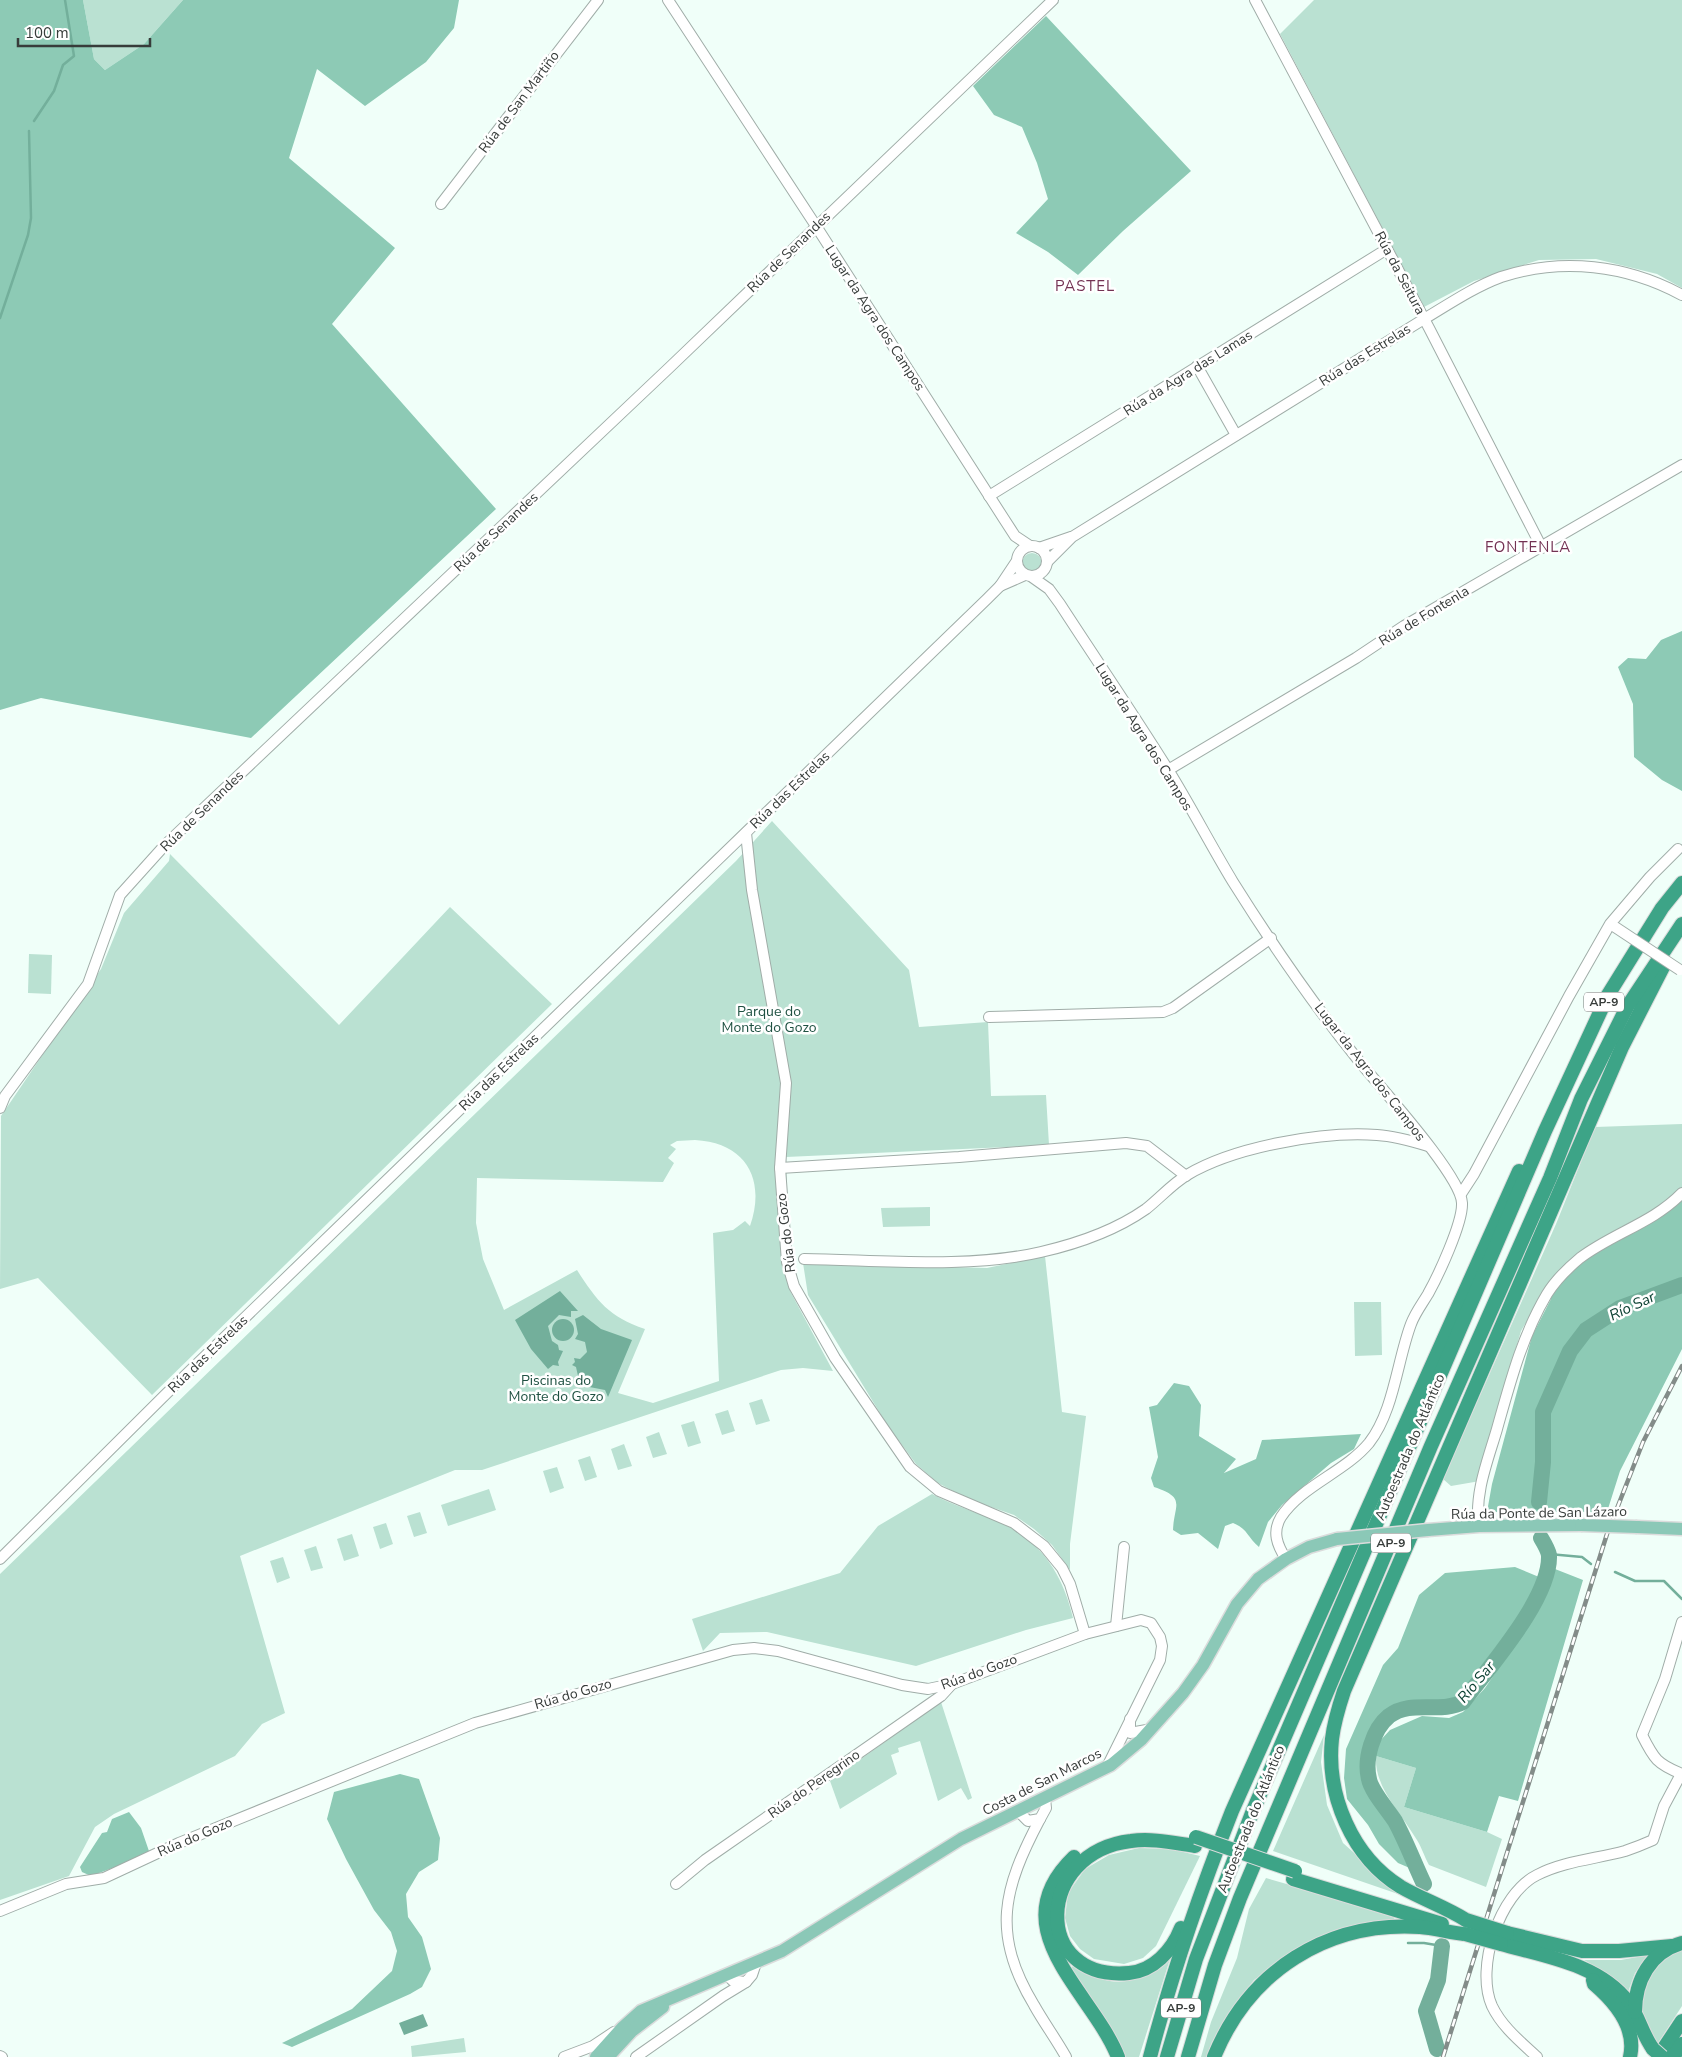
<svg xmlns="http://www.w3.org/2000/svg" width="1682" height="2057" font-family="'Nunito Sans',sans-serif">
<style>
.green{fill:#bae1d2;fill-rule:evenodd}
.forest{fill:#8dcab5}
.water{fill:#73af9b}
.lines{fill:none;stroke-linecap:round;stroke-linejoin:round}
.stream{stroke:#73af9b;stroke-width:2.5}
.river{stroke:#73af9b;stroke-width:16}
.minor-casing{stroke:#a0ada8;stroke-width:12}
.major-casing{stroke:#dbdcdc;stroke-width:15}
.highway-casing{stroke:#dbdcdc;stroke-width:16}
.minor{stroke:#fff;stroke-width:10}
.major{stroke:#8bc8b7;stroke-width:12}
.highway{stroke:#3da487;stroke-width:14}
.rail-casing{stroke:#838c89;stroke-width:4.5}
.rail{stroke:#fff;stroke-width:2.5;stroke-dasharray:8;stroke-linecap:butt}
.minor-bridge-casing{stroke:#a0ada8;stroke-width:12;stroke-linecap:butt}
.major-bridge-casing{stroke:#dbdcdc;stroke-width:15;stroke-linecap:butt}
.highway-bridge-casing{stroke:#dbdcdc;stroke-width:16;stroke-linecap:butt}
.minor-bridge{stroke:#fff;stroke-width:10}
.major-bridge{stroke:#8bc8b7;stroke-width:12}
.highway-bridge{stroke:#3da487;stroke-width:14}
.labels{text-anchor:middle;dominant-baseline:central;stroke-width:5;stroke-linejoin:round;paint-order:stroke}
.shield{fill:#fff;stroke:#737675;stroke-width:1}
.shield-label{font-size:12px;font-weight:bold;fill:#373c3a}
.street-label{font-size:14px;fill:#373c3a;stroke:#fff}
.park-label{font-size:14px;fill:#1f5142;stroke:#fff}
.neighbourhood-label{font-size:15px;letter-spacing:1px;fill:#733253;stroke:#fff}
.water-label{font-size:15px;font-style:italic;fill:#0c4133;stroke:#fff}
</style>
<rect width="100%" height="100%" fill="#f0fff9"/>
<!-- green -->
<g class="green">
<polygon points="83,0 183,0 144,44 105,70 94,59"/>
<polygon points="1314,0 1682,0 1682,288 1657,274 1596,259 1539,260 1474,281 1424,307 1280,34"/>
<circle cx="1032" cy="563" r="10"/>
<path d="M 772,821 L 909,970 L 919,1027 L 988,1022 L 991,1096 L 1046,1095 L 1049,1145 L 786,1157 L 790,1291 L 833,1371 L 803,1368 L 781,1370 L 482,1470 L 455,1470 L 240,1556 L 285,1713 L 262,1724 L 235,1756 L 114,1814 L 95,1827 L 69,1876 L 0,1900 L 0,1574 L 736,861 ZM 695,1140 C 747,1143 766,1180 750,1226 L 745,1221 L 733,1230 L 713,1233 L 719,1381 L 653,1403 L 618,1393 L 645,1329 C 609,1317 597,1301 577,1270 L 504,1310 L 483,1259 L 476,1223 L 477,1178 L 663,1182 L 674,1163 L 668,1158 L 676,1149 L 670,1145 L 677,1141 Z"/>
<polygon points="170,854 339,1025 450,907 552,1004 152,1395 38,1278 0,1289 1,1116 101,969 124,913 169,861"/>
<polygon points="29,954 52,955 51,994 28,993"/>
<polygon points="1682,1124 1682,1187 1649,1216 1541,1297 1521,1331 1497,1412 1480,1481 1451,1486 1443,1479 1556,1224 1595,1127"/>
<polygon points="930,1207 930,1226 883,1227 881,1208"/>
<polygon points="1045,1256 1062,1412 1086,1416 1070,1544 1070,1570 1052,1545 1034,1529 1014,1515 968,1499 938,1483 916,1464 886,1423 808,1295 803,1263 987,1268"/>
<polygon points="1354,1302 1381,1302 1382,1355 1355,1356"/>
<polygon points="762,1399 770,1421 756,1425 749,1403"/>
<polygon points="728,1410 735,1431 722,1435 715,1414"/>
<polygon points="694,1421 701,1443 688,1447 681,1425"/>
<polygon points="659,1432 667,1454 653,1458 646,1437"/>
<polygon points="624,1444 632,1466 618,1470 611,1449"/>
<polygon points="590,1456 597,1477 585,1481 578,1460"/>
<polygon points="557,1467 564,1488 550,1493 543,1471"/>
<polygon points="489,1489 496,1510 448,1526 441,1505"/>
<path d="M 932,1494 C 954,1506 977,1512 999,1522 C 1041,1540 1063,1575 1073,1618 L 1026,1630 L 916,1666 L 767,1632 L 720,1633 L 703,1651 L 692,1619 L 840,1573 L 878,1526 Z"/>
<polygon points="420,1512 427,1533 414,1537 407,1516"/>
<polygon points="386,1523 393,1544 380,1549 373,1527"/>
<polygon points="352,1534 359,1556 344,1561 337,1539"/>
<polygon points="316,1546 323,1568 311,1571 304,1550"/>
<polygon points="283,1557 290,1578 277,1583 270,1561"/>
<polygon points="941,1702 972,1798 968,1800 961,1788 938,1801 920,1741 898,1748 899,1752 891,1755 897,1774 840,1809 830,1781"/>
<polygon points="1324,1735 1321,1762 1327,1805 1343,1843 1401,1895 1273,1851"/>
<path d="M 1376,1756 L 1416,1768 L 1404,1807 L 1487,1832 L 1502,1839 L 1486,1887 L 1429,1865 C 1424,1856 1421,1845 1415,1837 C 1400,1812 1374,1787 1376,1756 Z"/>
<polygon points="1139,1848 1171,1849 1200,1856 1156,1946 1143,1958 1124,1964 1094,1959 1080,1949 1070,1936 1065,1918 1068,1893 1085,1869 1109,1855"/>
<polygon points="1266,1878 1398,1916 1389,1922 1360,1924 1326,1934 1296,1949 1254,1980 1237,2002 1212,2042 1207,2057 1201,2057 1211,2022 1237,1958 1249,1909"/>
<path d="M 1682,1950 L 1682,2006 L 1658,2043 C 1650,2034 1643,2024 1641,2012 C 1639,1986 1656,1957 1682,1950 Z"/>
<polygon points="1648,1955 1635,1973 1628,1992 1614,1978 1584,1960 1621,1960"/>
<path d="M 1170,1959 L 1139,2057 L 1125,2057 L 1070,1968 L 1075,1965 C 1111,1991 1137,1985 1170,1959 Z"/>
<polygon points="464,2038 466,2052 412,2057 411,2046"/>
</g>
<!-- forest -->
<g class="forest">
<polygon points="0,0 83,0 94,59 105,70 144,44 183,0 459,0 454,28 426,62 365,106 317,69 289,158 395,248 332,324 496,509 251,738 41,698 0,710"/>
<polygon points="1046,16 1191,171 1123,231 1078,275 1048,252 1016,233 1048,199 1037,163 1022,127 994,115 973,86"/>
<polygon points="1682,631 1682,791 1662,780 1634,757 1633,704 1618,667 1628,658 1646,659 1661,640"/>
<polygon points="1682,1187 1682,1349 1620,1471 1607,1512 1487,1512 1492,1484 1532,1336 1551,1299 1543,1294 1578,1254 1649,1216"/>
<path d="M 1174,1383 L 1189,1386 L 1201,1405 L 1199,1436 L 1236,1459 L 1224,1473 L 1256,1459 L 1262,1440 L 1361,1434 L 1354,1449 L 1331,1463 L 1282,1505 L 1268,1522 L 1259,1547 C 1247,1537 1248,1529 1233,1523 L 1225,1526 L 1218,1549 L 1198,1533 L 1181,1535 L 1173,1530 C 1174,1504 1187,1498 1154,1487 L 1151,1478 L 1158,1457 L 1149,1407 L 1157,1405 Z"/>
<polygon points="1515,1567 1539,1577 1534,1598 1456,1699 1415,1702 1399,1706 1383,1714 1363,1753 1362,1779 1394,1826 1412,1869 1398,1863 1379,1844 1368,1825 1347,1799 1344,1778 1346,1749 1383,1665 1398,1648 1419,1595 1445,1573"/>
<polygon points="1555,1569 1583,1580 1518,1801 1499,1796 1487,1832 1404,1807 1416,1768 1376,1756 1377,1744 1390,1730 1422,1716 1449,1718 1463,1712 1485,1688 1509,1653 1547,1590"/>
<polygon points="400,1774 419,1779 440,1838 438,1860 419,1872 406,1894 408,1917 422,1937 431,1969 422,1987 410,1994 292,2047 282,2043 352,2009 392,1971 397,1951 391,1932 374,1910 346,1859 327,1819 334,1792"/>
<polygon points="129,1812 141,1828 150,1854 91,1876 82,1872 80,1867 102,1833 107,1832 112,1819"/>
</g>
<!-- water -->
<g class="water">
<polygon points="560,1291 578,1311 571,1311 571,1317 559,1315 548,1326 552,1341 558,1345 559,1350 563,1351 558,1362 559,1366 553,1365 548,1369 531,1349 515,1320"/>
<polygon points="583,1315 601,1329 632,1340 608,1397 605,1390 579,1385 579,1381 575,1380 578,1376 576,1367 572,1365 575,1362 574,1358 580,1359 587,1352 585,1342 575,1339 578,1334 575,1319"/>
<circle cx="563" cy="1330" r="11"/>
<polygon points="423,2014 428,2026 404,2035 399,2023"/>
</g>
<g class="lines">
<!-- stream -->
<g class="stream">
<polyline points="34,121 54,91 63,65 74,56 65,0"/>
<polyline points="0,318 28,235 31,218 29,131"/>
<polyline points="1549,1554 1582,1557 1591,1564"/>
<polyline points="1615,1572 1635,1581 1664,1581 1682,1599"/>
<polyline points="1408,1943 1424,1943 1442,1946"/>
</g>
<!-- river -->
<g class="river">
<polyline points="1539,1502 1543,1462 1543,1412 1570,1351 1586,1330 1620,1308 1682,1285"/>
<path d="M 1424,1884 C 1414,1863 1406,1841 1395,1821 C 1388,1810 1371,1791 1369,1779 C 1364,1759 1373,1729 1389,1716 C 1411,1699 1441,1714 1463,1702 C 1489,1667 1551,1598 1549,1555 C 1548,1550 1544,1543 1541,1538"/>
<polyline points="1437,2049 1426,2011 1438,1980 1442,1946"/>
</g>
<!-- minor casing -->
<g class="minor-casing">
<g id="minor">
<polyline points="668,0 816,226 1004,519 1015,536 1030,546"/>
<polyline points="1255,0 1429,328 1542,548"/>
<polyline points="441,204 598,0"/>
<polyline points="1197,366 1236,435"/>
<polyline points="989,496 1387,249"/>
<circle cx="1032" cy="561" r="15"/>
<polyline points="1039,548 1071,537"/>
<path d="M 1047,562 L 1072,537 L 1424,319 C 1449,304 1474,287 1501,277 C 1562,257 1627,265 1682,295"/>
<path d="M 1032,577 L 1049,589 L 1060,604 C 1095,658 1132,712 1167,768 C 1190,805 1210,844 1233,882 C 1270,941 1311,1001 1355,1056 C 1376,1083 1461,1175 1462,1203 C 1463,1223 1438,1276 1428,1294 C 1422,1304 1415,1313 1411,1324 C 1397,1361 1394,1411 1369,1443 C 1345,1472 1301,1486 1281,1517 C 1272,1532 1277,1545 1286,1559"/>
<polyline points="1000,586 1025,575"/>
<polyline points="1168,770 1356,658 1404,626 1682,465"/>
<polyline points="746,833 752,890 786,1083 780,1168 787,1262 794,1286 835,1358 910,1467 939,1491 1014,1523 1044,1546 1062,1568 1070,1584 1085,1634"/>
<polyline points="989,1017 1163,1012 1173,1008 1271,938"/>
<polyline points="0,1108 5,1096 88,984 120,895 165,845 670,367 1053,0"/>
<polyline points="780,1168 959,1157 1126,1143 1147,1146 1186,1176"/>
<polyline points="1461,1194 1474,1174 1569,996 1610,924 1650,877 1678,849"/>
<path d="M 804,1259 C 880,1260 968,1269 1041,1252 C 1076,1244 1116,1230 1146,1209 C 1160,1198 1172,1184 1187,1175 C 1234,1147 1322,1131 1377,1135 C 1394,1136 1412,1141 1428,1146"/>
<path d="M 1479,1526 C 1474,1494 1488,1460 1497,1429 C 1510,1383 1522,1336 1547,1294 C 1555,1281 1568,1268 1580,1258 C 1613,1233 1653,1223 1682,1193"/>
<polyline points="0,1559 167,1393 987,599 1000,586 1016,562"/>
<path d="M 1682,1622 L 1665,1679 L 1642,1735 C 1654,1759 1657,1764 1682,1774"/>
<polyline points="1116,1626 1124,1547"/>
<polyline points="1130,1719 1130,1733 1152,1729"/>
<polyline points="1018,1811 1028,1821 1040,1819 1046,1808 1045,1798"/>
<path d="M 1040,1819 C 1003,1889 991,1934 1034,2005 C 1044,2023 1056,2039 1066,2057"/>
<polyline points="676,1884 705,1860 941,1696 952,1684"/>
<polyline points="0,1911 66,1884 104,1878 179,1843 475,1723 733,1650 754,1648 778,1651 902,1685 928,1689 952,1684 1085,1634 1141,1620 1151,1623 1160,1637 1162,1646 1160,1660 1108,1765"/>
<polyline points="727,1975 733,1981 746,1982 752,1975 756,1963"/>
<polyline points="0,2056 2,2057"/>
<polyline points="564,2057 593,2046 614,2032"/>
<polyline points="636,2057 723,1996 746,1982"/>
<path d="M 1537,2057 C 1521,2042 1502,2027 1492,2006 C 1475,1968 1499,1894 1537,1875 C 1564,1861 1596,1859 1625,1851 C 1634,1848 1644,1844 1653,1840 L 1664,1806 L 1681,1774"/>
</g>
</g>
<!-- major casing -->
<g class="major-casing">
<g id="major">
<polyline points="1637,1527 1682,1529"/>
<polyline points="1428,1530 1479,1526 1581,1525"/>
<polyline points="596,2057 622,2028 641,2011 782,1951 961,1839 1111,1765 1141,1740 1183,1693 1203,1665 1237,1604 1258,1579 1286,1559 1309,1547 1337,1539"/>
<polyline points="608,2057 632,2031 663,2007"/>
</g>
</g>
<!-- highway casing -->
<g class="highway-casing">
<g id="highway">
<path d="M 1074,1857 C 999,1929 1092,1991 1118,2057"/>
<polyline points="1293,1879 1442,1924"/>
<path d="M 1466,1920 C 1445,1907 1422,1899 1401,1887 C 1352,1857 1326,1795 1332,1739 C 1334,1722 1339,1706 1344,1691 L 1622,1047 L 1664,965"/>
<path d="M 1181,1928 C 1172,1951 1153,1971 1129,1973 C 1031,1982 1035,1852 1131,1841 C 1152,1838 1174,1843 1195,1846"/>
<polyline points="1507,1933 1582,1951 1619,1951 1672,1946"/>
<path d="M 1501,1944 C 1544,1956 1599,1964 1628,2002 C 1639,2016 1642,2034 1653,2049"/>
<path d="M 1593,1980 L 1594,1984 C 1615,2002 1637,2027 1630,2057"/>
<path d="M 1635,2012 C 1635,1981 1650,1952 1682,1943"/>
<path d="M 1150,2057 C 1172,1973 1200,1892 1232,1811 L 1519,1171"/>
<polyline points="1167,2057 1196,1959 1252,1813 1545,1131 1608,995 1662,908 1682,883"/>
<polyline points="1188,2057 1215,1965 1240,1898 1431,1446 1550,1178 1581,1099 1627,1007 1682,924"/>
<path d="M 1214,2057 C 1249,1971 1327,1921 1420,1927 C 1435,1928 1450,1933 1465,1934"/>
<polyline points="1658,2057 1682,2021"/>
<polyline points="1673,2057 1682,2044"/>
</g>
</g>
<!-- minor -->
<use href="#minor" class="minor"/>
<!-- major -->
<use href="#major" class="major"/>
<!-- highway -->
<use href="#highway" class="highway"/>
<!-- rail casing -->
<g class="rail-casing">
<polyline id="rail" points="1443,2057 1607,1534 1643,1442 1682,1366"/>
</g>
<!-- rail -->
<use href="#rail" class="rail"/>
<!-- minor-bridge casing -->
<g class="minor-bridge-casing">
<polyline id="minor-bridge" points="1615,927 1680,970"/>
</g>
<!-- major-bridge casing -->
<g class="major-bridge-casing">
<g id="major-bridge">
<polyline points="1581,1525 1637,1527"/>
<polyline points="1337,1539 1428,1530"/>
</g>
</g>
<!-- highway-bridge casing -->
<g class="highway-bridge-casing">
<g id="highway-bridge">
<polyline points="1196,1837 1295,1871"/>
<polyline points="1466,1920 1507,1933"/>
<polyline points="1465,1934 1501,1944"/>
<polyline points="1653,2049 1662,2057"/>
</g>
</g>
<!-- minor-bridge -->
<use href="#minor-bridge" class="minor-bridge"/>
<!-- major-bridge -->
<use href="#major-bridge" class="major-bridge"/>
<!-- highway-bridge -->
<use href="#highway-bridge" class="highway-bridge"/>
</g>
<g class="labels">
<!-- shield labels -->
<g class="shield">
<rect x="1584" y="992.5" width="40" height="19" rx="4"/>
<rect x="1371" y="1533.5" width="40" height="19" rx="4"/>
<rect x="1161" y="1998.5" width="40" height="19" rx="4"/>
</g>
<g class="shield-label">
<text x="1604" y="1002">AP-9</text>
<text x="1391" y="1543">AP-9</text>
<text x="1181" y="2008">AP-9</text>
</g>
<!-- street labels -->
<g class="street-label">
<text transform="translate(519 102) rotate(-53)">Rúa de San Martiño</text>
<text transform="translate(789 252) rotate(-44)">Rúa de Senandes</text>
<text transform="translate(1400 273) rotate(62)">Rúa da Seitura</text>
<text transform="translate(875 318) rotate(57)">Lugar da Agra dos Campos</text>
<text transform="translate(1365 355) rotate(-32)">Rúa das Estrelas</text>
<text transform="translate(1188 373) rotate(-32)">Rúa da Agra das Lamas</text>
<text transform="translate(496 532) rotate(-43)">Rúa de Senandes</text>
<text transform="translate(1424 616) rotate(-31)">Rúa de Fontenla</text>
<text transform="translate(1144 737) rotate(58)">Lugar da Agra dos Campos</text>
<text transform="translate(790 790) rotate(-44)">Rúa das Estrelas</text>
<text transform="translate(202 811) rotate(-44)">Rúa de Senandes</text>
<text transform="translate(499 1072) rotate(-44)">Rúa das Estrelas</text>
<text transform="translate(1370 1072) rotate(52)">Lugar da Agra dos Campos</text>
<text transform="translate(786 1233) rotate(-97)">Rúa do Gozo</text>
<text transform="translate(208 1354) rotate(-44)">Rúa das Estrelas</text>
<text transform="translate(1410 1447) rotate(-67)">Autoestrada do Atlántico</text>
<text transform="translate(1539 1513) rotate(-1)">Rúa da Ponte de San Lázaro</text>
<text transform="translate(979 1672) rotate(-20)">Rúa do Gozo</text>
<text transform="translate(573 1694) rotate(-16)">Rúa do Gozo</text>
<text transform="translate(1042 1782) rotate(-27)">Costa de San Marcos</text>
<text transform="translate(814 1784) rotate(-35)">Rúa do Peregrino</text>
<text transform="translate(1251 1819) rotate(-68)">Autoestrada do Atlántico</text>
<text transform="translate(195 1837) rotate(-23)">Rúa do Gozo</text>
</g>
<!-- park labels -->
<g class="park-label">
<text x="769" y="1011">Parque do<tspan x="769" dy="16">Monte do Gozo</tspan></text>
<text x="556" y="1380">Piscinas do<tspan x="556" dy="16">Monte do Gozo</tspan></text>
</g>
<!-- neighbourhood labels -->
<g class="neighbourhood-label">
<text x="1085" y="286">PASTEL</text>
<text x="1528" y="547">FONTENLA</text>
</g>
<!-- water labels -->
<g class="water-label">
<text transform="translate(1632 1306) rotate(-25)">Río Sar</text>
<text transform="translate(1476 1682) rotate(-50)">Río Sar</text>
</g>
</g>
<!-- scale -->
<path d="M18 38v8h132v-8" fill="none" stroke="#373c3a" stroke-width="2.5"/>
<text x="25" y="38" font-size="15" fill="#373c3a" stroke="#ffffff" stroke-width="4" paint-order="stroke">100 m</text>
</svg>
